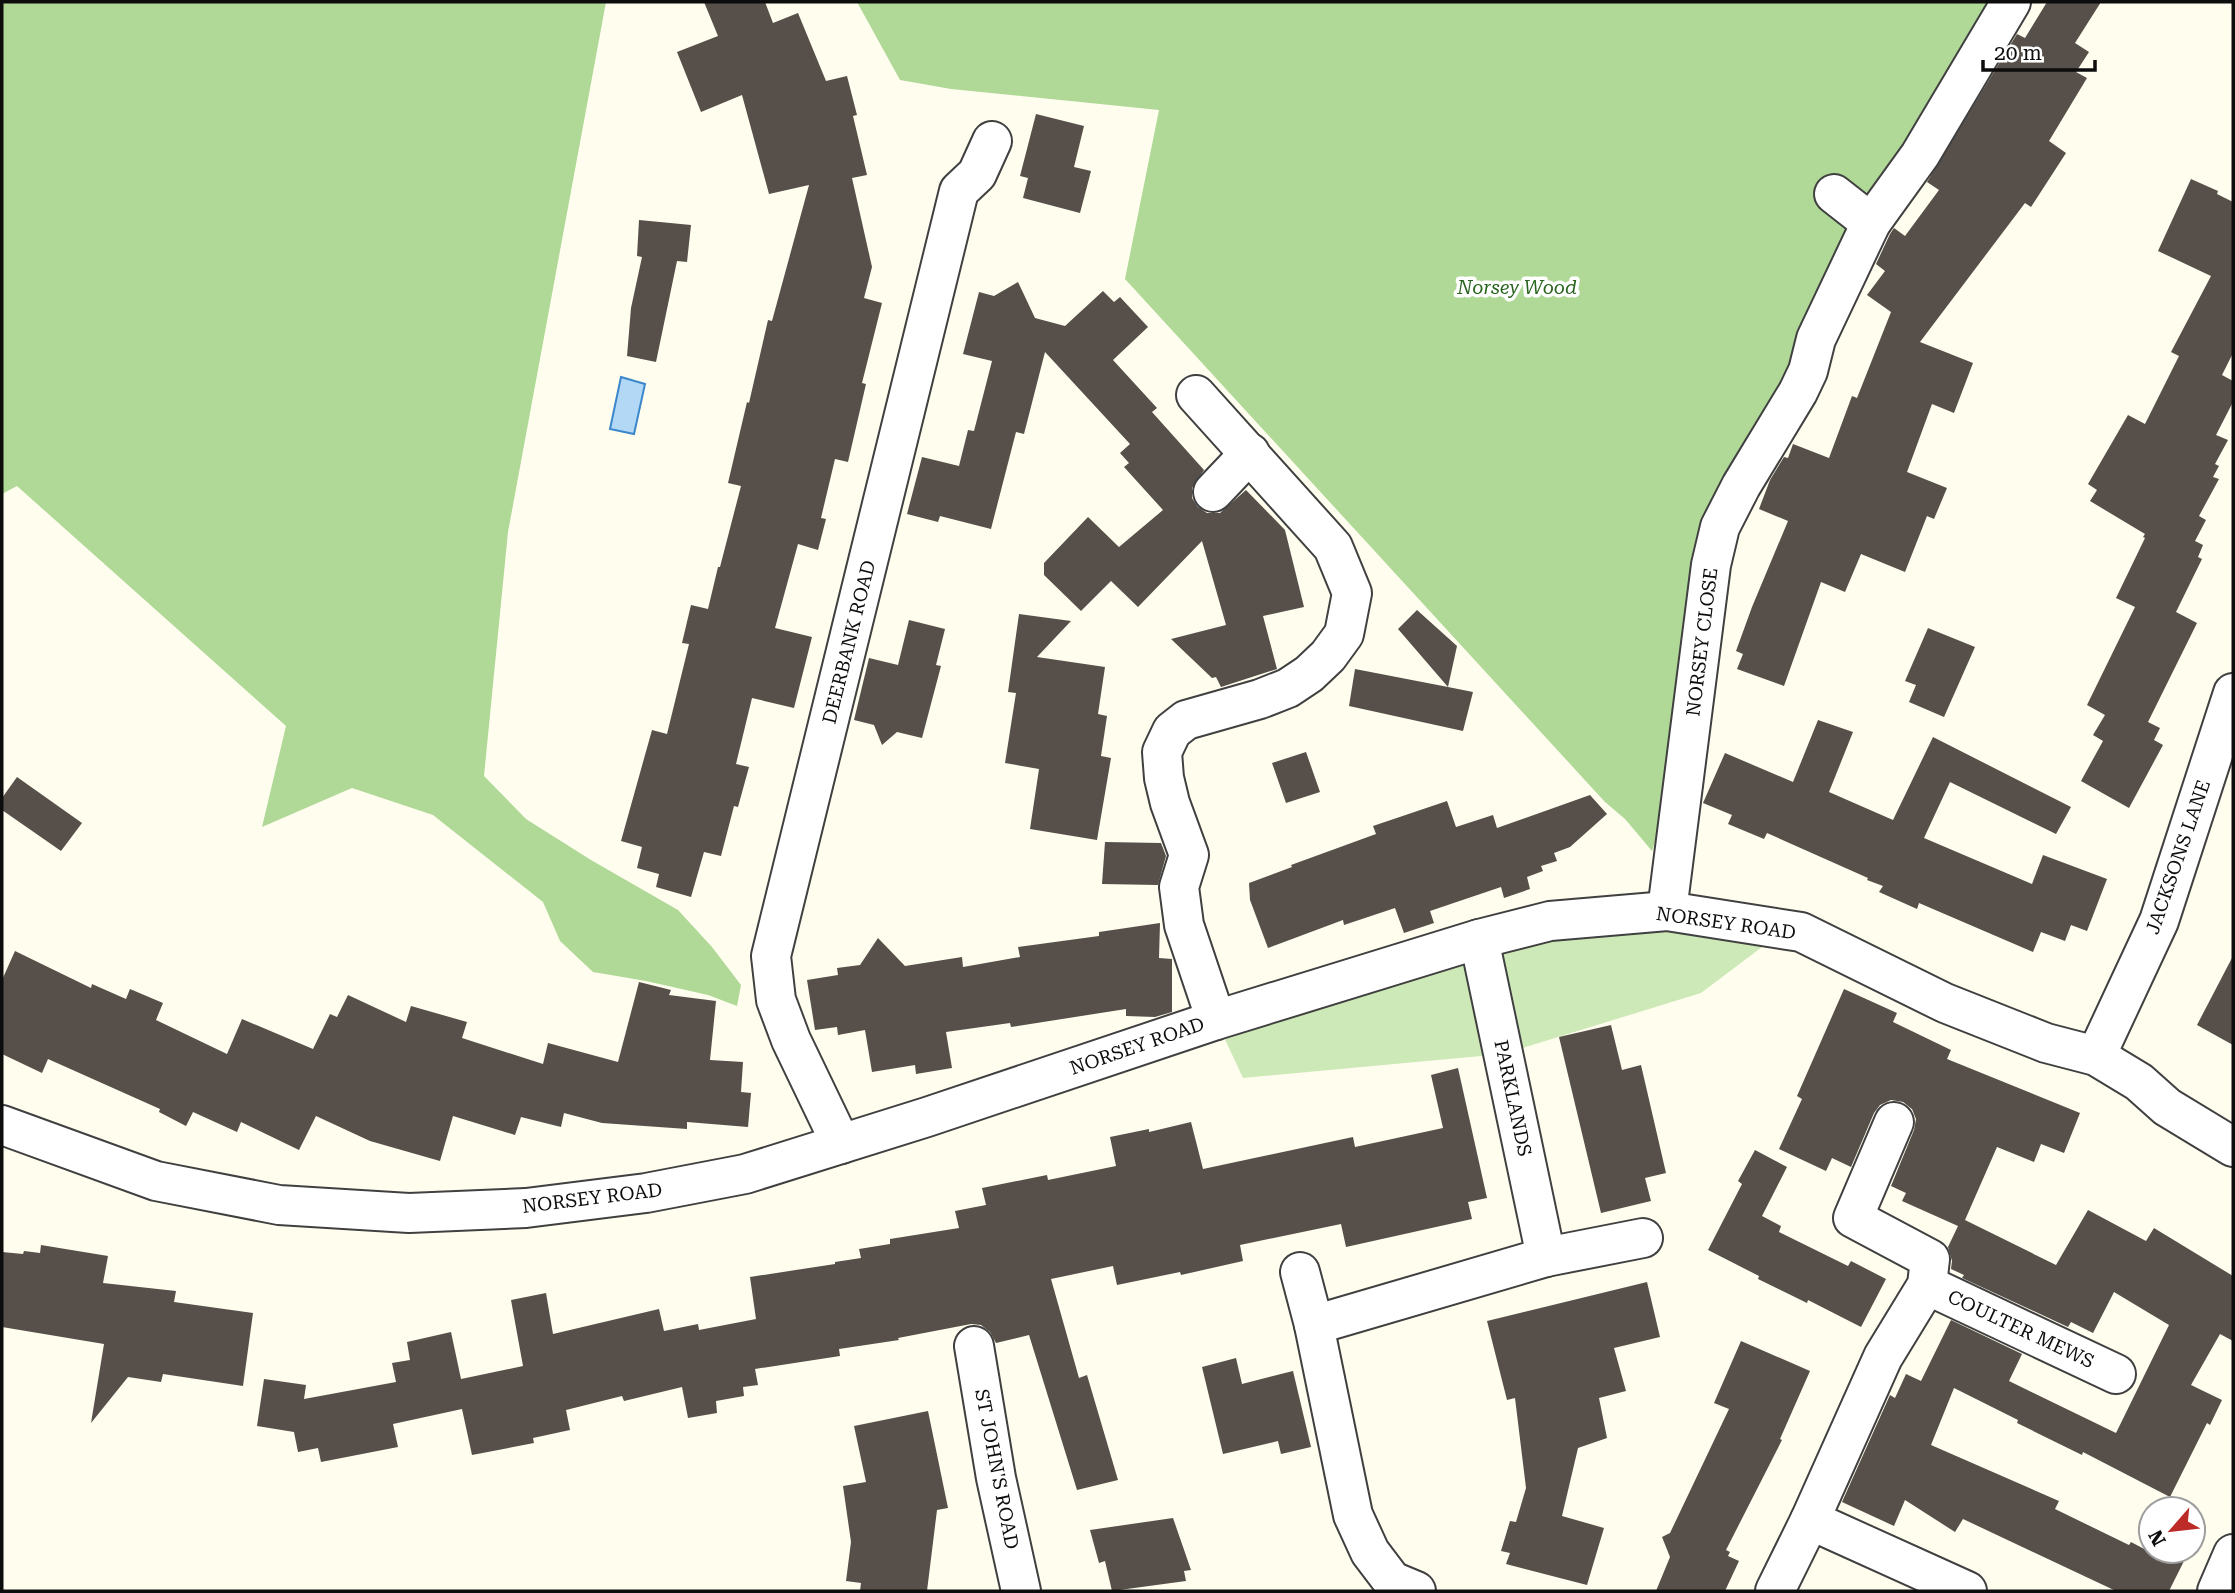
<svg xmlns="http://www.w3.org/2000/svg" width="2235" height="1593" font-family="'Roboto Serif',serif">
<style>
.green{fill:#cee9b8}
.forest{fill:#b0d998}
.water{fill:#b3d8f5;stroke:#3b87cb;stroke-width:2}
.building{fill:#564f4a}
.lines{fill:none;stroke-linecap:round;stroke-linejoin:round}
.minor-casing{stroke:#404040;stroke-width:42}
.tertiary-casing{stroke:#404040;stroke-width:42}
.minor{stroke:#fff;stroke-width:38}
.tertiary{stroke:#fff;stroke-width:38}
.labels{text-anchor:middle;dominant-baseline:central;stroke-width:7;stroke-linejoin:round;paint-order:stroke}
.park-label{font-size:19px;font-style:italic;fill:#28641e;stroke:#fff}
.street-label{font-size:19px;fill:#0d0d0d;stroke:#fff}
</style>
<rect width="100%" height="100%" fill="#fffdee"/>
<!-- green -->
<polygon class="green" points="1550,921 1786,929 1701,993 1503,1054 1243,1078 1216,1020"/>
<!-- forest -->
<g class="forest">
<polygon points="2,2 606,2 508,532 484,776 526,819 591,860 678,910 712,947 741,985 737,1006 708,995 646,981 593,972 560,941 543,902 433,815 352,788 262,827 286,726 17,486 2,494"/>
<polygon points="857,2 1995,2 1798,362 1730,477 1659,829 1652,851 1625,819 1605,802 1125,279 1159,110 951,89 900,80"/>
</g>
<!-- water -->
<polygon class="water" points="621,377 645,384 634,434 610,429"/>
<!-- building -->
<g class="building">
<polygon points="704,2 765,2 773,23 798,13 826,81 847,76 857,115 853,116 867,175 852,178 872,267 864,298 882,303 862,383 866,384 848,462 835,459 821,518 826,519 818,550 798,544 775,628 812,637 794,708 752,698 736,764 749,767 738,807 734,806 721,856 704,852 691,897 656,887 659,874 637,868 642,847 621,841 652,730 667,734 689,644 682,643 691,605 708,609 718,567 720,567 741,486 728,483 747,402 749,403 768,320 772,321 809,185 769,194 742,95 701,112 677,52 718,36"/>
<polygon points="2047,2 2101,2 2075,43 2089,52 2076,72 2087,78 2049,141 2066,153 2031,207 2025,203 1920,342 1973,363 1954,413 1932,404 1907,472 1947,488 1934,519 1927,516 1905,572 1861,554 1845,592 1821,582 1784,686 1737,669 1743,654 1736,651 1752,607 1788,521 1759,509 1770,480 1784,457 1788,458 1793,444 1829,458 1852,396 1857,398 1891,312 1867,295 1885,271 1876,264 1890,234 1894,228 1905,236 1939,190 1927,182 2017,34 2025,38"/>
<polygon points="1036,114 1084,126 1074,167 1091,171 1080,213 1023,198 1028,178 1020,176"/>
<polygon points="2191,179 2218,191 2217,194 2233,202 2233,353 2222,375 2233,381 2233,402 2216,435 2228,440 2215,464 2219,466 2213,477 2219,479 2199,516 2206,520 2195,541 2203,545 2198,557 2202,559 2176,612 2197,623 2148,722 2160,728 2154,740 2163,745 2129,808 2081,781 2103,741 2093,735 2105,715 2087,705 2135,607 2116,598 2145,538 2143,537 2145,534 2090,501 2097,490 2088,484 2128,415 2145,424 2179,356 2171,352 2211,276 2158,251"/>
<polygon points="639,220 691,225 687,262 677,261 656,362 627,356 631,308 642,257 637,256"/>
<polygon points="1018,282 1035,318 1065,326 1103,291 1114,302 1120,297 1148,327 1113,360 1157,408 1152,412 1204,470 1192,488 1192,498 1198,507 1207,513 1220,513 1246,490 1285,530 1304,607 1263,616 1277,669 1221,687 1216,677 1212,678 1171,639 1226,625 1202,541 1138,607 1111,581 1081,611 1044,575 1044,563 1088,517 1119,547 1163,510 1124,467 1129,463 1120,453 1130,444 1045,352 1024,434 1016,432 991,529 940,516 938,522 907,514 922,457 959,466 968,430 974,431 992,361 963,354 979,292 994,296"/>
<polygon points="1417,610 1457,646 1448,687 1473,692 1463,731 1349,706 1355,669 1448,687 1398,629"/>
<polygon points="1019,614 1071,621 1037,657 1105,667 1098,714 1107,716 1101,756 1111,758 1097,840 1030,829 1039,769 1005,763 1016,693 1008,692"/>
<polygon points="909,620 945,629 936,665 941,666 922,738 897,732 882,745 874,725 854,720 869,658 898,665"/>
<polygon points="1928,628 1975,647 1944,717 1909,702 1916,685 1905,681"/>
<polygon points="1818,720 1853,732 1829,792 1893,820 1933,737 2071,807 2056,834 1950,782 1924,838 2032,884 2043,855 2107,879 2087,931 2071,925 2065,941 2041,932 2033,952 1919,903 1917,909 1879,892 1883,886 1867,880 1868,878 1767,833 1764,839 1728,824 1732,815 1703,803 1725,753 1793,782"/>
<polygon points="1306,752 1320,792 1286,803 1272,763"/>
<polygon points="17,777 82,823 61,851 2,810 2,798"/>
<polygon points="1590,795 1607,814 1570,847 1554,853 1557,861 1541,866 1543,871 1527,877 1530,889 1504,898 1501,887 1430,911 1434,923 1404,933 1395,908 1344,925 1343,920 1268,948 1250,900 1249,883 1292,867 1291,865 1376,834 1373,826 1447,801 1456,827 1493,815 1497,828"/>
<polygon points="1105,842 1161,843 1166,856 1158,885 1102,884"/>
<polygon points="1160,923 1159,958 1172,959 1172,1012 1155,1017 1126,1016 1126,1009 1011,1027 1010,1023 946,1032 952,1068 916,1074 915,1065 872,1072 865,1030 838,1035 837,1027 815,1030 807,980 838,975 837,968 860,965 878,938 905,966 962,957 963,967 1020,957 1018,947 1099,936 1099,932"/>
<polygon points="15,951 91,988 92,984 126,999 130,989 163,1003 156,1020 227,1054 242,1019 313,1049 330,1014 337,1017 348,995 406,1022 411,1006 467,1022 462,1038 543,1064 548,1043 618,1062 639,982 671,990 669,995 716,1001 710,1060 743,1062 741,1092 751,1093 748,1127 687,1122 687,1129 602,1123 564,1113 561,1127 521,1117 515,1135 453,1116 440,1161 370,1141 316,1116 299,1150 241,1122 237,1132 193,1112 186,1126 159,1112 160,1109 48,1059 42,1073 2,1054 2,980"/>
<polygon points="2233,956 2233,1045 2197,1025"/>
<polygon points="1844,989 1897,1013 1893,1022 1951,1050 1947,1059 2080,1113 2064,1153 2041,1144 2034,1162 1997,1147 1965,1220 2056,1265 2088,1210 2146,1241 2154,1228 2233,1276 2233,1341 2220,1334 2191,1385 2222,1400 2210,1425 2207,1423 2170,1497 2083,1452 2082,1455 2017,1423 2018,1420 1954,1388 1931,1445 2059,1501 2055,1509 2129,1545 2131,1542 2148,1551 2189,1551 2169,1591 2116,1591 1963,1519 1955,1532 1905,1500 1894,1526 1842,1502 1890,1395 1895,1398 1906,1374 1921,1381 1951,1320 2022,1354 2009,1381 2116,1433 2169,1325 2114,1292 2093,1333 2071,1322 2068,1327 1962,1278 1964,1275 1951,1269 1952,1261 1948,1247 1958,1226 1902,1201 1906,1193 1891,1186 1914,1130 1916,1119 1912,1109 1903,1102 1891,1100 1880,1105 1874,1113 1851,1167 1832,1158 1826,1171 1779,1149 1802,1099 1797,1096"/>
<polygon points="1611,1025 1622,1070 1641,1065 1666,1173 1645,1178 1651,1201 1601,1213 1559,1037"/>
<polygon points="1458,1068 1487,1198 1468,1202 1472,1219 1346,1247 1341,1224 1240,1245 1243,1261 1181,1275 1180,1272 1117,1285 1113,1266 1051,1279 1079,1378 1087,1375 1118,1480 1077,1490 1029,1335 996,1343 990,1332 981,1325 971,1324 898,1338 899,1340 839,1349 840,1356 755,1369 758,1385 743,1387 744,1396 716,1401 717,1413 688,1418 682,1387 624,1401 622,1396 566,1410 570,1430 533,1438 534,1443 472,1455 462,1409 393,1424 398,1447 321,1462 318,1448 298,1452 294,1432 257,1426 264,1379 306,1385 304,1399 396,1382 392,1363 410,1360 407,1342 451,1332 461,1379 523,1366 511,1300 546,1293 553,1334 659,1309 664,1331 698,1324 699,1330 756,1319 750,1277 835,1264 835,1262 861,1258 859,1249 890,1244 890,1239 959,1228 955,1211 986,1205 982,1188 1047,1175 1048,1180 1116,1166 1110,1137 1149,1129 1149,1132 1191,1122 1203,1169 1353,1137 1355,1147 1443,1128 1431,1075"/>
<polygon points="1755,1150 1787,1167 1762,1216 1781,1226 1779,1232 1848,1266 1851,1261 1886,1279 1861,1327 1808,1300 1807,1303 1758,1279 1759,1276 1708,1250 1742,1184 1738,1181"/>
<polygon points="41,1245 108,1256 103,1283 176,1291 174,1302 253,1313 243,1386 163,1374 161,1382 128,1377 91,1423 104,1344 2,1327 2,1252 23,1254 24,1251 40,1253"/>
<polygon points="1647,1282 1660,1337 1614,1348 1626,1391 1599,1398 1607,1438 1578,1448 1562,1516 1604,1528 1587,1585 1506,1564 1510,1553 1501,1551 1510,1521 1516,1522 1526,1488 1515,1398 1507,1400 1487,1321"/>
<polygon points="1741,1341 1810,1371 1780,1439 1782,1440 1726,1550 1730,1552 1728,1556 1739,1561 1725,1591 1656,1591 1670,1557 1662,1537 1670,1533 1729,1409 1714,1403"/>
<polygon points="1236,1358 1242,1384 1293,1371 1311,1447 1281,1454 1278,1441 1223,1454 1202,1367"/>
<polygon points="928,1411 948,1508 937,1510 927,1591 860,1591 861,1583 846,1581 851,1542 843,1486 866,1482 854,1426"/>
<polygon points="1173,1518 1191,1570 1184,1571 1186,1581 1112,1591 1105,1561 1099,1563 1090,1530"/>
</g>
<g class="lines">
<!-- minor casing -->
<g class="minor-casing">
<g id="minor">
<polyline points="1834,194 1871,223"/>
<polyline points="1196,395 1333,547 1352,593 1344,634 1328,656 1309,674 1288,688 1260,699 1186,720 1172,731 1162,752 1164,778 1170,803 1189,855 1179,887 1184,925 1216,1020"/>
<polyline points="1213,492 1250,453"/>
<polyline points="1667,911 1711,565 1720,527 1741,486 1798,392 1808,371 1816,339 1871,223 1920,155 2011,2"/>
<polyline points="2096,1056 2159,921 2233,693"/>
<polyline points="841,1144 791,1040 776,1000 771,956 959,191 977,174 992,141"/>
<polyline points="1546,1257 1643,1238"/>
<polyline points="1300,1272 1314,1325 1353,1515 1370,1552 1392,1581 1416,1591"/>
<polyline points="1927,1285 2116,1374"/>
<polyline points="1314,1325 1546,1257 1479,939"/>
<polyline points="974,1346 996,1478 1021,1591"/>
<polyline points="1810,1520 1967,1591"/>
<polyline points="1775,1591 1810,1520 1883,1357 1927,1285 1930,1259 1853,1218 1894,1122"/>
<polyline points="2217,1591 2233,1554"/>
</g>
</g>
<!-- tertiary casing -->
<g class="tertiary-casing">
<polyline id="tertiary" points="2,1125 156,1181 279,1205 409,1213 526,1208 646,1193 745,1174 927,1117 1216,1020 1479,939 1550,921 1667,911 1801,932 1945,1003 2046,1043 2096,1056 2139,1082 2167,1107 2233,1147"/>
</g>
<!-- minor -->
<use href="#minor" class="minor"/>
<!-- tertiary -->
<use href="#tertiary" class="tertiary"/>
</g>
<g class="labels">
<!-- park labels -->
<g class="park-label">
<text x="1517" y="287">Norsey Wood</text>
</g>
<!-- street labels -->
<g class="street-label">
<text transform="translate(849 642) rotate(-76)">DEERBANK ROAD</text>
<text transform="translate(1702 642) rotate(-83)">NORSEY CLOSE</text>
<text transform="translate(2178 857) rotate(-71)">JACKSONS LANE</text>
<text transform="translate(1726 923) rotate(8)">NORSEY ROAD</text>
<text transform="translate(1137 1046) rotate(-19)">NORSEY ROAD</text>
<text transform="translate(1513 1098) rotate(78)">PARKLANDS</text>
<text transform="translate(592 1198) rotate(-7)">NORSEY ROAD</text>
<text transform="translate(2021 1329) rotate(25)">COULTER MEWS</text>
<text transform="translate(997 1469) rotate(79)">ST JOHN'S ROAD</text>
</g>
</g>
<!-- border -->
<rect width="2235" height="1593" fill="none" stroke="#0d0d0d" stroke-width="7"/>
<!-- north arrow -->
<g transform="translate(2172 1530) rotate(242)"><circle r="33" fill="#ffffff" stroke="#9e9e9e" stroke-width="2"/>
<path d="M0-5L12 26L0 18L-12 26Z" fill="#bc2b27"/>
<text y="-10" font-size="19" font-weight="bold" text-anchor="middle" fill="#0d0d0d">N</text>
</g>
<!-- scale -->
<path d="M1983 60v10h112v-10" fill="none" stroke="#0d0d0d" stroke-width="3.5"/>
<text x="1994" y="60" font-size="21" fill="#0d0d0d" stroke="#ffffff" stroke-width="5" paint-order="stroke">20 m</text>
</svg>
